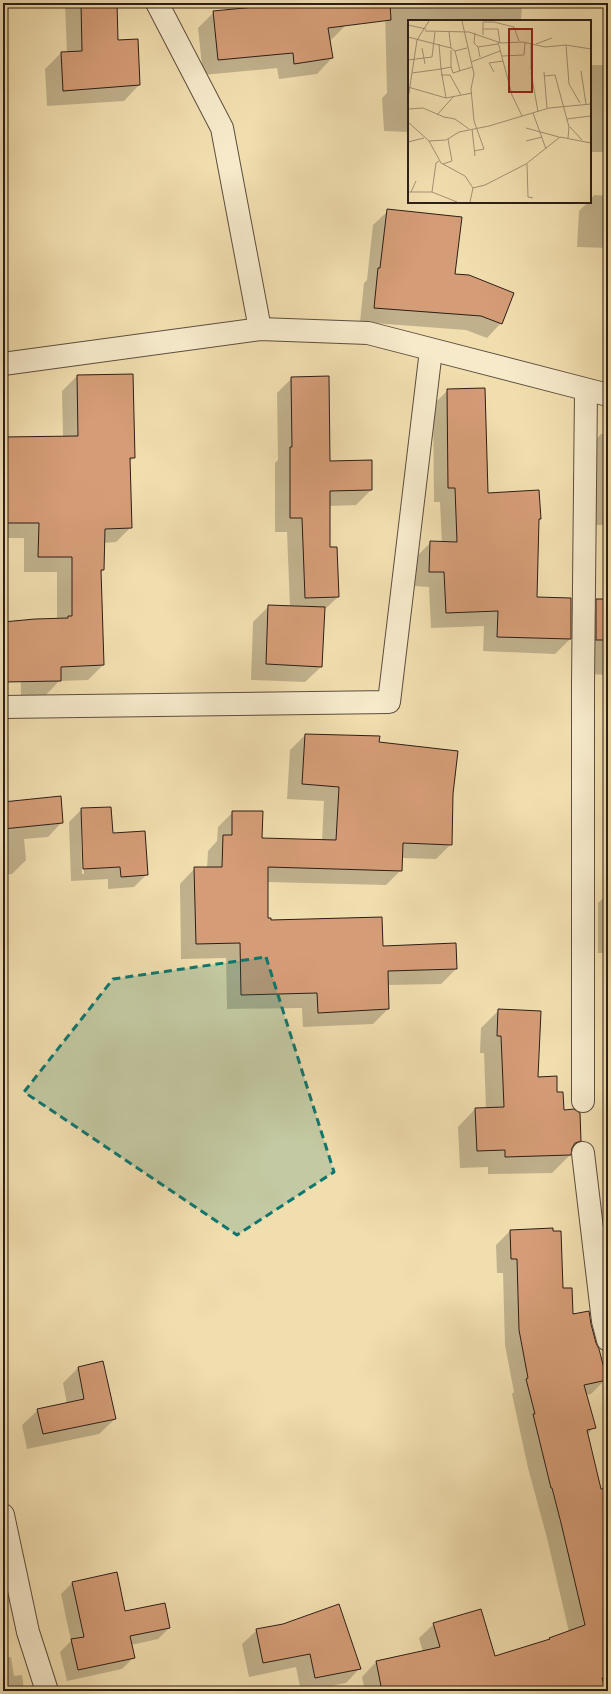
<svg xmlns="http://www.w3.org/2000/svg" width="611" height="1694" font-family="'IM FELL DW Pica',serif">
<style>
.shadow{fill:#0003;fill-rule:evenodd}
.building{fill:#d59d77;stroke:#2c1e18}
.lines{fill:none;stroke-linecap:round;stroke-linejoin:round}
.minor-casing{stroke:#5d4e3e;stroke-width:24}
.minor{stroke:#f6eacb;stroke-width:22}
.marked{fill:#0f766e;fill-opacity:0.2;stroke:#0f766e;stroke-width:3;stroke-dasharray:8 5;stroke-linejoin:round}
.inset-road{fill:none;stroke:#a29173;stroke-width:1}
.view{fill:#8f2418;fill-opacity:0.15;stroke:#8f2418;stroke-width:2}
.inset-edge{fill:none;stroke:#2c1e18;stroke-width:2}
</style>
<rect width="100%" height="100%" fill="#f1deaf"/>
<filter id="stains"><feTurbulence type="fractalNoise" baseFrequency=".005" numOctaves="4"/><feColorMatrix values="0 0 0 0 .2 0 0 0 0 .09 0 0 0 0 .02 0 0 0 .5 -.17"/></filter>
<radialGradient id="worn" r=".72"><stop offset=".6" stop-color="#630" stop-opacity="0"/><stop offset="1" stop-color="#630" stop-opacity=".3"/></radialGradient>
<!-- shadow -->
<g class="shadow">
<polygon points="65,3 116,3 117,41 139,85 124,101 47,106 45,69 61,53 67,53"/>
<polygon points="273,3 342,3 346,25 330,41 332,58 317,74 279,79 277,68 203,75 198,28 214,12 269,7"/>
<polygon points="376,3 522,3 521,21 409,21 409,132 384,131 382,98 387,93 385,9"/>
<polygon points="607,3 608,3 608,22 604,21"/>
<rect x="590" y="65" width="18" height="87"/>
<polygon points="594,195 608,196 608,248 577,247 579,211 588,202 590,202 590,200"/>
<polygon points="388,211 454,275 501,323 487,338 466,330 360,322 364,283 367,280 373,225"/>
<polygon points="77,376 134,457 129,462 131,527 116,542 104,543 103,570 100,573 103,665 88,680 59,681 45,696 21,696 20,635 57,619 57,572 24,572 24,538 3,538 3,438 63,437 62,391"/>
<polygon points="292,378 329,462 371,461 371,490 356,505 329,506 329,548 338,597 323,611 321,667 305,682 251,680 253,622 269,606 290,607 287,532 275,532 275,463 278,460 277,393"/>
<polygon points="448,390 487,494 540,518 538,520 535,598 570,639 555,654 483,651 484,626 431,628 429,587 415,586 416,557 431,542 442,543 440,502 434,502 433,405"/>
<polygon points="601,434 608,434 608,525 582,525 584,452"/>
<polygon points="597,612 608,613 608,675 588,674 579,630"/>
<polygon points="305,735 378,743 452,794 451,844 436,859 401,858 401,870 386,885 267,882 267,919 270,921 382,947 456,969 441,984 387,985 388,1009 373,1024 303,1027 302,1008 227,1009 226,958 181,959 180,884 195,868 207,868 208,851 217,841 218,827 233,812 261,839 322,841 324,801 287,799 290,750"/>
<polygon points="3,789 4,803 62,822 48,837 24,839 26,860 12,874 3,875"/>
<path d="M 82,809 L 112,834 L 146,875 L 134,887 L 108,889 L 108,879 L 71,881 L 69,822 ZM 81,820 L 83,820 L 84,874 L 82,874 Z"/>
<polygon points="608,893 608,953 598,953 598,903"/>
<polygon points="499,1010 537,1078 556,1093 563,1111 580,1141 570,1150 570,1155 552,1173 488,1174 488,1167 460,1168 458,1127 475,1109 486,1109 484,1053 480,1053 481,1028"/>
<polygon points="608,1181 608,1230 606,1230 604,1186"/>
<polygon points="510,1231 563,1289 573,1315 590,1324 606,1379 591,1394 586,1395 594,1427 587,1435 601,1490 608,1502 608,1638 593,1654 605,1691 365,1691 362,1677 376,1662 423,1652 419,1638 434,1624 494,1657 547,1641 550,1639 569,1632 547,1538 528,1468 512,1394 514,1392 505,1345 503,1273 497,1273 496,1245"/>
<polygon points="78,1368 115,1419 99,1434 27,1449 22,1425 38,1410 67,1404 63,1383"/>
<polygon points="72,1583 125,1612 169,1628 158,1639 131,1645 133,1658 122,1669 67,1681 60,1652 71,1641 61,1594"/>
<polygon points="257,1630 360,1668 346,1683 306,1691 301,1691 296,1667 249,1677 242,1644"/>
<polygon points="11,1657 14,1676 22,1675 24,1691 3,1691 3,1658"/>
</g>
<!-- building -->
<g class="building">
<polygon points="81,3 117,3 118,40 138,39 140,85 63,91 61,52 82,51"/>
<polygon points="298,3 390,3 391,20 328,28 333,58 294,64 293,53 218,60 213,11"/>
<polygon points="387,209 462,217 455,274 469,275 514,293 502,324 481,316 374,308 378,268 380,268"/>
<polygon points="133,374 135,458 130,458 132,528 105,529 104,570 101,570 104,665 61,667 61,681 3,682 3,622 35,619 68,618 68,616 72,616 72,557 38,557 39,523 3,523 3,437 78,436 77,375"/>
<polygon points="329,376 330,461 372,460 372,490 330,491 330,547 337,547 339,597 305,598 302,518 290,518 290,447 292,447 291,377"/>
<polygon points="485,388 488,493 539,490 541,519 539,519 537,597 571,598 571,639 497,637 498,611 446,613 444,572 429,572 430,541 457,542 455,488 448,488 447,389"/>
<rect x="596" y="599" width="12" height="41"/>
<polygon points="268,605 325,607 322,667 266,664"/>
<polygon points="305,734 380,736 379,742 458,751 453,794 452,845 403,843 402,871 268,867 268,918 271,918 271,920 382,917 383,946 456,943 457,969 388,971 389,1009 318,1013 317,993 241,995 240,943 196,944 194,867 222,867 223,835 232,835 232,811 263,811 262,838 336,840 339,787 302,784"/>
<polygon points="61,796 63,823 3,829 3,802"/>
<polygon points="111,807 113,833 145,831 148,875 121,877 120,867 83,869 81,808"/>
<polygon points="498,1009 541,1011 538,1077 557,1076 557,1092 563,1092 564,1110 574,1109 580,1113 581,1141 575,1143 572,1148 571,1155 505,1157 505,1150 477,1151 475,1108 504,1107 501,1036 497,1036"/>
<polygon points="553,1228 553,1231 561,1231 563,1288 572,1288 573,1314 589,1311 591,1324 596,1343 599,1349 607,1380 584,1385 596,1428 587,1430 601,1489 608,1488 608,1678 602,1678 606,1691 382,1691 376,1661 440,1647 433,1623 481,1609 495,1656 550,1639 549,1638 585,1625 561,1523 552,1488 551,1488 533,1414 535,1414 526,1379 528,1378 519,1330 517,1259 511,1259 510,1230"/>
<polygon points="103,1361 116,1419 43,1434 37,1409 84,1399 78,1367"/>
<polygon points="117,1572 125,1611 165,1603 170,1628 130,1636 135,1658 78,1670 71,1639 84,1637 72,1582"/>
<polygon points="339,1604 361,1669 315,1678 310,1654 263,1663 256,1629 283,1624"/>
</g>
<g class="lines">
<!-- minor casing -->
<g class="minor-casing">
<g id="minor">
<polyline points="157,3 222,128 260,329"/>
<polyline points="3,364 260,329 368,333 608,395"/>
<polyline points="3,707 389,702 431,350"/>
<polyline points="583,1101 583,684 586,390"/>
<polyline points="583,1153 603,1321 608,1340"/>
<polyline points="3,1515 28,1632 47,1691"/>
</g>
</g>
<!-- minor -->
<use href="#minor" class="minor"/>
</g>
<!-- marked area -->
<path class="marked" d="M 266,957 L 334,1172 L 237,1235 L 24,1092 L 113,979 Z"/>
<!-- overview -->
<g transform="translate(408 20)">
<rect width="183" height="183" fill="#f1deaf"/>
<path class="inset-road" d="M 54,1 L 66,54 L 63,69 L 66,101 L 76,129 L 66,131M 0,5 L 18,9M 75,9 L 90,9 L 92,23M 17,11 L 61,12 L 93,23 L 115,22 L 137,27 L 158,25 L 183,29M 41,12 L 43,28M 67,13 L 66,23 L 70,27M 75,15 L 75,2 L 86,2 L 106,7 L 111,21M 0,17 L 43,28 L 47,31 L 59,28M 90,22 L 104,75 L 114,96M 31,24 L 33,49 L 43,47 L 43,30M 128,24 L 144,18M 158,25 L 161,64 L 172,83M 14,28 L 17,44M 47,31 L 52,51M 94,36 L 116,35 L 117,23M 72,37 L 70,27 L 90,24M 0,40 L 24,37 L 27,12M 63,42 L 92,31M 43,47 L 45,53 L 64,47M 123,50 L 123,24M 173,51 L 178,84M 86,52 L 81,43 L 95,41M 123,52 L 130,92M 136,52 L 139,88M 4,53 L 33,49 L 38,78M 33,55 L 42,55 L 53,75M 136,56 L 147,55 L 161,107 L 160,118M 0,67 L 38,78 L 64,73M 0,79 L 9,20 L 21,1M 0,89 L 15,88 L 36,97 L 47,99 L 61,109M 125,93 L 138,129M 29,95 L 45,77M 159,99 L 182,96M 0,102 L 21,121 L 33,143 L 57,156 L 65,168M 162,107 L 174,120M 118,108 L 151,117M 64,109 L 67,136M 21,121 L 38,120 L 51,112 L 81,106 L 141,88 L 183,84M 118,121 L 134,117M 0,122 L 16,118M 35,144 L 44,141 L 40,119M 119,144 L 120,177 L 125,178M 0,172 L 24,172 L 49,182M 3,172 L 8,161M 24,172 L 28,143 L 31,141M 62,182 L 65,168 L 77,165 L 118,144 L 152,117 L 183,123"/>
<path class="view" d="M 101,9 L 124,9 L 124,72 L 101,72 Z"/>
<rect width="183" height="183" class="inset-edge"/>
</g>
<!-- margin -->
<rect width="611" height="1694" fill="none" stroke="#f1deaf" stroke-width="16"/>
<rect x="4" y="4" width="603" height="1686" fill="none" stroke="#2c1e18" stroke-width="2"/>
<rect x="8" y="8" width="595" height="1678" fill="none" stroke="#2c1e18"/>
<rect width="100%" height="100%" filter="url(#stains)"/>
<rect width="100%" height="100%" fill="url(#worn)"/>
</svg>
